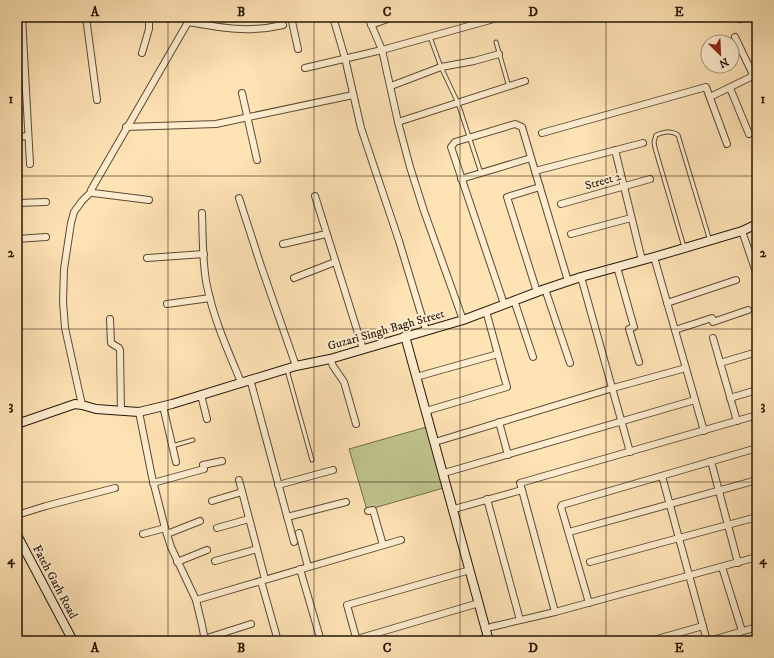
<svg xmlns="http://www.w3.org/2000/svg" width="774" height="658" font-family="'IM FELL DW Pica',serif">
<style>
.green{fill:#c0c48d;stroke:#726d4b}
.lines{fill:none;stroke-linecap:round;stroke-linejoin:round}
.lane-casing{stroke:#5b4934;stroke-width:5}
.street-casing{stroke:#5b4934;stroke-width:8}
.secondary-casing{stroke:#251609;stroke-width:10}
.lane{stroke:#feedcf;stroke-width:3}
.street{stroke:#feedcf;stroke-width:6}
.secondary{stroke:#feedcf;stroke-width:8}
.grid{fill:none;stroke:#251609;stroke-width:1;stroke-opacity:0.55}
.labels{text-anchor:middle;dominant-baseline:central;stroke-width:4;stroke-linejoin:round;paint-order:stroke}
.street-label{font-size:12px;fill:#251609;stroke:#feedcf}
.neatline{fill:none;stroke:#251609;stroke-width:1.5}
.grid-label{font-size:13px;text-anchor:middle;font-weight:bold;fill:#251609}
</style>
<rect width="100%" height="100%" fill="#fee3b5"/>
<filter id="stains"><feTurbulence type="fractalNoise" baseFrequency=".005" numOctaves="4"/><feColorMatrix values="0 0 0 0 .2 0 0 0 0 .09 0 0 0 0 .02 0 0 0 .5 -.17"/></filter>
<radialGradient id="worn" r=".72"><stop offset=".6" stop-color="#630" stop-opacity="0"/><stop offset="1" stop-color="#630" stop-opacity=".3"/></radialGradient>
<!-- green -->
<polygon class="green" points="430,426 447,487 367,510 349,449"/>
<g class="lines">
<!-- lane casing -->
<g class="lane-casing">
<g id="lane">
<polyline points="430,37 441,67 458,103 481,173"/>
<polyline points="496,42 509,87"/>
<path d="M 684,247 L 655,148 L 654,142 L 656,135 C 664,132 671,130 678,135 L 710,241"/>
<polyline points="287,370 312,460"/>
<polyline points="172,446 193,440"/>
</g>
</g>
<!-- street casing -->
<g class="street-casing">
<g id="street">
<polyline points="22,17 30,164"/>
<polyline points="86,17 97,100"/>
<polyline points="291,17 298,49"/>
<polyline points="333,17 345,58 361,128 399,241 426,330"/>
<polyline points="368,17 382,50 398,122 410,167 424,211 463,320"/>
<polyline points="739,17 740,19"/>
<path d="M 188,22 C 222,28 249,33 283,25"/>
<polyline points="371,25 393,17"/>
<polyline points="735,37 757,83"/>
<polyline points="142,53 149,29 149,17"/>
<polyline points="305,68 382,50 501,17"/>
<polyline points="391,86 441,67 474,61 499,54"/>
<polyline points="730,88 749,134"/>
<polyline points="242,93 257,160"/>
<polyline points="710,97 757,74"/>
<polyline points="398,122 525,81"/>
<polyline points="126,127 216,124 353,95"/>
<polyline points="542,133 706,87 727,144"/>
<polyline points="17,137 28,136"/>
<polyline points="615,150 642,260"/>
<polyline points="535,171 568,281"/>
<polyline points="461,179 531,158"/>
<polyline points="315,196 363,349"/>
<polyline points="239,198 261,266 296,366"/>
<polyline points="149,200 93,193 91,190 191,17"/>
<polyline points="17,203 46,202"/>
<polyline points="561,204 650,179"/>
<path d="M 202,213 C 203,237 202,263 207,286 C 214,320 228,351 241,382"/>
<polyline points="742,231 757,275"/>
<polyline points="571,234 631,218"/>
<polyline points="17,239 46,237"/>
<polyline points="283,244 326,234"/>
<polyline points="654,257 704,431"/>
<polyline points="147,258 204,254"/>
<polyline points="617,267 634,327 629,329 639,362"/>
<polyline points="581,277 630,452"/>
<polyline points="294,278 335,262"/>
<polyline points="545,289 570,363"/>
<polyline points="537,292 507,197 540,187"/>
<polyline points="514,300 533,357"/>
<polyline points="667,303 736,280"/>
<polyline points="167,304 210,298"/>
<polyline points="504,304 451,147 455,142 515,124 522,127 535,171 643,143"/>
<polyline points="110,319 111,343 119,348 120,350 121,411"/>
<polyline points="675,330 712,318 713,322 748,310"/>
<polyline points="713,338 737,421"/>
<polyline points="330,359 333,366 344,382 356,424"/>
<polyline points="720,363 757,352"/>
<polyline points="416,377 498,354"/>
<polyline points="250,379 294,542"/>
<polyline points="201,395 207,419"/>
<polyline points="730,398 757,390"/>
<polyline points="82,405 65,328 63,302 64,269 71,223 74,212 82,201 92,191"/>
<polyline points="163,406 176,462"/>
<polyline points="426,411 507,387 486,311"/>
<polyline points="139,412 152,477 165,528 143,534"/>
<polyline points="499,422 508,455"/>
<polyline points="435,442 613,388 686,368"/>
<polyline points="711,461 738,563"/>
<polyline points="444,473 695,400"/>
<polyline points="662,476 707,641"/>
<polyline points="239,480 265,579"/>
<polyline points="153,483 204,469 203,465 222,461"/>
<polyline points="278,485 333,470"/>
<polyline points="522,490 555,612"/>
<polyline points="487,499 520,620"/>
<polyline points="212,501 242,492"/>
<polyline points="454,509 522,490 520,483 757,415"/>
<polyline points="368,511 373,510 383,545"/>
<polyline points="17,515 46,506 115,488"/>
<polyline points="287,517 346,502"/>
<polyline points="165,528 171,547 196,600 202,625 205,641"/>
<polyline points="217,528 249,519"/>
<polyline points="569,532 757,480"/>
<polyline points="299,533 308,567"/>
<polyline points="167,534 200,521"/>
<polyline points="215,561 257,549"/>
<polyline points="177,562 207,550"/>
<polyline points="590,562 757,517"/>
<polyline points="722,567 742,631"/>
<polyline points="300,569 321,641"/>
<polyline points="261,581 278,641"/>
<polyline points="196,600 401,540"/>
<polyline points="589,603 561,507 562,505 757,448"/>
<polyline points="491,627 555,612 757,557"/>
<polyline points="204,639 251,624"/>
<polyline points="357,639 479,603"/>
<polyline points="357,641 347,605 470,570"/>
<polyline points="475,641 488,637"/>
<polyline points="650,641 703,626"/>
<polyline points="709,641 757,627"/>
</g>
</g>
<!-- secondary casing -->
<g class="secondary-casing">
<g id="secondary">
<polyline points="405,336 489,641"/>
<polyline points="17,424 75,404 82,405 96,409 139,412 172,404 296,366 330,359 463,320 545,289 581,277 654,257 742,231 757,224"/>
<polyline points="17,535 73,641"/>
</g>
</g>
<!-- lane -->
<use href="#lane" class="lane"/>
<!-- street -->
<use href="#street" class="street"/>
<!-- secondary -->
<use href="#secondary" class="secondary"/>
</g>
<!-- grid -->
<path class="grid" d="M 168,17 L 168,641M 314,17 L 314,641M 460,17 L 460,641M 606,17 L 606,641M 17,176 L 757,176M 17,329 L 757,329M 17,482 L 757,482"/>
<g class="labels">
<!-- street labels -->
<g class="street-label">
<text transform="translate(603 181) rotate(-16)">Street 2</text>
<text transform="translate(386 330) rotate(-16)">Guzari Singh Bagh Street</text>
<text transform="translate(55 582) rotate(62)">Fateh Garh Road</text>
</g>
</g>
<!-- margin -->
<rect width="774" height="658" fill="none" stroke="#fee3b5" stroke-width="44"/>
<!-- north arrow -->
<g transform="translate(720 54) rotate(156)"><circle r="19" fill="#feedcf" stroke="#a79780"/>
<path d="M0-3L7 15L0 10L-7 15Z" fill="#8f2418"/>
<text y="-6" font-size="11" font-weight="bold" text-anchor="middle" fill="#251609">N</text>
</g>
<rect x="22" y="22" width="730" height="614" class="neatline"/>
<g class="grid-label">
<text x="95" y="16">A</text>
<text x="241" y="16">B</text>
<text x="387" y="16">C</text>
<text x="533" y="16">D</text>
<text x="679" y="16">E</text>
<text x="11" y="103">1</text>
<text x="763" y="103">1</text>
<text x="11" y="257">2</text>
<text x="763" y="257">2</text>
<text x="11" y="410">3</text>
<text x="763" y="410">3</text>
<text x="11" y="564">4</text>
<text x="763" y="564">4</text>
<text x="95" y="652">A</text>
<text x="241" y="652">B</text>
<text x="387" y="652">C</text>
<text x="533" y="652">D</text>
<text x="679" y="652">E</text>
</g>
<rect width="100%" height="100%" filter="url(#stains)"/>
<rect width="100%" height="100%" fill="url(#worn)"/>
</svg>
